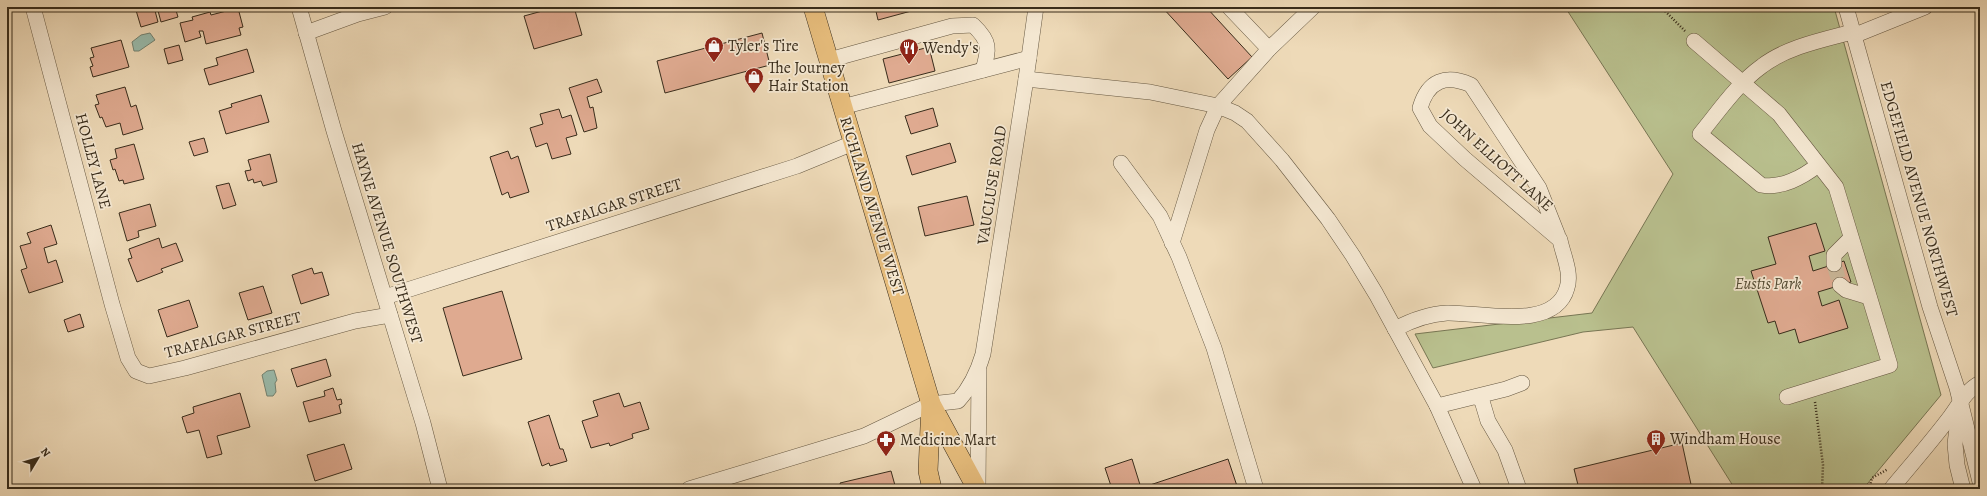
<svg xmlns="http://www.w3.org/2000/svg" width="1987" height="496" font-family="Alegreya,serif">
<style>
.green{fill:#b9c08e;stroke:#787654}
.water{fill:#99bbac;stroke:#728272}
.building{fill:#dfaa90;stroke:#382c1b}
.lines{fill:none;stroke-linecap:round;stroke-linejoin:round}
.minor-tunnel{stroke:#cab799;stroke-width:15;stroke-dasharray:15 8;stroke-linecap:butt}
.minor-casing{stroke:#665842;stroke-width:16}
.major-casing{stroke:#382c1b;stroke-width:20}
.path{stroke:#382c1b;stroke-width:2.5;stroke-dasharray:1 2;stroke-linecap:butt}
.minor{stroke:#f4e7d1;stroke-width:15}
.major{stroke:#e7bd7c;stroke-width:19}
.labels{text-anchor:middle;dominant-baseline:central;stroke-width:3.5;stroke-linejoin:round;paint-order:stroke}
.poi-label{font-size:16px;fill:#382c1b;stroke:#f4e7d1;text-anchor:start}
.street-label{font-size:16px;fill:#382c1b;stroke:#f4e7d1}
.park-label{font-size:16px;font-style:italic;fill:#524a32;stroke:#f4e7d1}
</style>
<rect width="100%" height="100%" fill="#eedab8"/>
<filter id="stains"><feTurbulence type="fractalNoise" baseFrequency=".005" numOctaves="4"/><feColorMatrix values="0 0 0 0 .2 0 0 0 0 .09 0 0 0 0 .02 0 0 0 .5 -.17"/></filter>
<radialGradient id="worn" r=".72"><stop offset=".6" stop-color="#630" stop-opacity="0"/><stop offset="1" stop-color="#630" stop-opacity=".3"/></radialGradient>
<!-- green -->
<polygon class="green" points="1565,7 1834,7 1941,395 1863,489 1735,489 1633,327 1583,332 1433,368 1415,334 1592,313 1673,174"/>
<!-- water -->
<g class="water">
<polygon points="150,33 155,40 139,51 134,51 132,42 141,35"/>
<polygon points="274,370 277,380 275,383 276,392 273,396 267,396 262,375 267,371"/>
</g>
<!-- building -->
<g class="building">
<polygon points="135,7 154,7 158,22 141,27"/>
<polygon points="157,7 175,7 178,17 161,22"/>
<polygon points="557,7 574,7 582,35 534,49 524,16"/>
<polygon points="875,7 926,7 878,20"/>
<polygon points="1162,7 1206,7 1252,57 1228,79"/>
<polygon points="238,8 243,27 239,28 241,35 206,44 203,31 199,31 201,37 185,42 180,23 193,20 192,17 210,12 211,15"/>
<polygon points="762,33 770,65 665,93 657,61"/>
<polygon points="121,40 129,67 93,77 90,67 93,66 90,58 94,57 91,48"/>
<polygon points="179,45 183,60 168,64 164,49"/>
<polygon points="929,47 935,71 889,83 883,59"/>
<polygon points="247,49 254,72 209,85 204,69 218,65 216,58"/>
<polygon points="597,79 602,92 587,97 590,108 593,107 597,128 584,132 569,88"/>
<polygon points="125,87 131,107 136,105 143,129 123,135 120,123 106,127 102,117 100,118 95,105 99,104 96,95"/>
<polygon points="261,95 269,122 226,134 219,111 232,107 231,104"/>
<polygon points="933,108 938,126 911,134 905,116"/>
<polygon points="559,109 562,118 571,115 577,135 566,138 571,154 552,159 547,143 536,147 530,128 543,124 540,114"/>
<polygon points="204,138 208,152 194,156 189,142"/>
<polygon points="950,143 956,162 912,175 906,156"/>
<polygon points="134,144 144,179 124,184 123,180 119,181 115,169 113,170 110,160 117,158 115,149"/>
<polygon points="508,151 511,159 518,156 529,192 510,198 508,192 502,195 490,157"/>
<polygon points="270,154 277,182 263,186 261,181 254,183 253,179 248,181 245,171 251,170 248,160"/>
<polygon points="229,183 236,205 223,209 216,186"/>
<polygon points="967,196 974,225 925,236 918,207"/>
<polygon points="150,204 156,226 138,231 139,237 127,241 119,213"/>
<polygon points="1816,223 1825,251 1809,256 1813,271 1844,261 1851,282 1818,292 1822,306 1839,300 1848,328 1799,343 1795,329 1779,334 1775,321 1768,323 1751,271 1776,264 1768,237"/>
<polygon points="51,225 57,244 44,248 48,263 56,260 63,282 29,293 21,270 27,268 20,246 31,243 27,233"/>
<polygon points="159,238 162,248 176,243 183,261 161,269 163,272 137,282 128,259 132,258 129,249"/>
<polygon points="312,268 314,274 322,272 329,295 301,304 292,275"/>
<polygon points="263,286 272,313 248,320 239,293"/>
<polygon points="502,291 522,359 463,376 443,308"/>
<polygon points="189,300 198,327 167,337 158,310"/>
<polygon points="80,314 84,327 68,332 64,320"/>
<polygon points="326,359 331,376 297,387 291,369"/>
<polygon points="333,388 337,400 341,399 342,404 339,405 341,413 309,422 303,402 325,396 324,391"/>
<polygon points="240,393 250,427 217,436 222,454 207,458 199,430 187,433 182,417 194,413 193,407"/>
<polygon points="619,393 624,407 640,402 649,429 632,434 633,438 610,446 609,443 591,448 582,421 598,416 593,401"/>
<polygon points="549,415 560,449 563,449 567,461 550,466 549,463 542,466 528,422"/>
<polygon points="1682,443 1692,489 1579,489 1574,469"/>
<polygon points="344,444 352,469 315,481 307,455"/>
<polygon points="1132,459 1141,488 1228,459 1238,489 1112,489 1105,468"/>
<polygon points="891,471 896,489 842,489 840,483"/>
</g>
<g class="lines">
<!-- minor-tunnel -->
<polyline class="minor-tunnel" points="1834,264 1840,285"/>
<!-- minor casing -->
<g class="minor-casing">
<g id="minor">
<polyline points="33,7 112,304 128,358 136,371 149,376 185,368 355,321 390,315"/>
<polyline points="299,7 334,131 423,423 440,489"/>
<polyline points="1229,7 1269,49"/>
<polyline points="1846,7 1930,307 1957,388 1980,482"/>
<polyline points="306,33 358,14 385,7"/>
<polyline points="1853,36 1925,7"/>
<polyline points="1694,41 1779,114 1836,187 1890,365 1787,397"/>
<path d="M 829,60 L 952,26 L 973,25 C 991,42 989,49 983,70"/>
<polyline points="1026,79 1150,92 1218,106 1235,113 1247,121 1282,160 1328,219 1353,256 1376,294 1437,406 1474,489"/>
<polyline points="842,107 1029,58"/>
<polyline points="1121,163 1160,216 1179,257 1214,348 1256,489"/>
<path d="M 1818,165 C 1803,177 1781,189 1761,185 L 1700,134 C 1719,111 1737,84 1762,66 C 1787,47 1822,40 1852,32"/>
<polyline points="1172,243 1207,130 1218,106 1269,49 1313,7"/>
<polyline points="1834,264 1834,255 1851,238"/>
<polyline points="1840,285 1846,290 1869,297"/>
<polyline points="385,297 797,166 853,143"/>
<path d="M 1395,329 C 1412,320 1428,314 1447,313 C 1480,312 1555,332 1567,288 C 1572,273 1563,255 1560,240 L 1558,236 L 1539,188 L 1471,85 C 1446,74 1428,80 1420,108 L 1430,126 L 1465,159 L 1560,240"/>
<polyline points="1477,397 1482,401 1488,421 1505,450 1519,489"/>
<polyline points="1437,406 1506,389 1522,383"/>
<polyline points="1959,412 1955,444 1957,465 1963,489"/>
<polyline points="978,488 979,369"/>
<path d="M 689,489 L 864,436 L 931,404 L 958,401 C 970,388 978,371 983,354 L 1026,79 L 1036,7"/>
<path d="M 1891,489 C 1911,465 1931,442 1950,417 C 1960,404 1965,391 1980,383"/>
</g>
</g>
<!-- major casing -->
<g class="major-casing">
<g id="major">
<polyline points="813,7 931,404 977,489"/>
<polyline points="931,404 928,471 932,489"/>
</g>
</g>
<!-- path -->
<g class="path">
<polyline points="1661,7 1685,31"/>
<polyline points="1815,402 1823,465 1822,489"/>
<polyline points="1869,489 1872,478 1888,469"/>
</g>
<!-- minor -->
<use href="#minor" class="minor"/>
<!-- major -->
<use href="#major" class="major"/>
</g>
<!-- icons -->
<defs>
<g id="shop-pin" transform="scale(1)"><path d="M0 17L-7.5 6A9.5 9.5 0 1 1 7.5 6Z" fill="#8f2418" stroke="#f4e7d1"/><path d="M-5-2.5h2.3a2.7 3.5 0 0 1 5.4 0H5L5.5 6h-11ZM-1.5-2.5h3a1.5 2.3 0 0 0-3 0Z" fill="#fff"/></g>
<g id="restaurant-pin" transform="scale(1)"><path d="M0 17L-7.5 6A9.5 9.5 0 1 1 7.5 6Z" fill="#8f2418" stroke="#f4e7d1"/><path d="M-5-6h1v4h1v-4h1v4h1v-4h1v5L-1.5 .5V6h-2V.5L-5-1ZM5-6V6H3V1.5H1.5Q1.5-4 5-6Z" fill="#fff"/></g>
<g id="building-pin" transform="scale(1)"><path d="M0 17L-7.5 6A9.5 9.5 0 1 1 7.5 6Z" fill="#8f2418" stroke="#f4e7d1"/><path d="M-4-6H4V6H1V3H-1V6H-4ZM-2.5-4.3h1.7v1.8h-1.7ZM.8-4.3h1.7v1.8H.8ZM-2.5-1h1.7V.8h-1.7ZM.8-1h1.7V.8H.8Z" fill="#fff"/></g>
<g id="pharmacy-pin" transform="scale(1)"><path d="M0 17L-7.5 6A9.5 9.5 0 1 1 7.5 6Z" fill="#8f2418" stroke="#f4e7d1"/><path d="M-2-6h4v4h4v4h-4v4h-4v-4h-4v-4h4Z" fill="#fff"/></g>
</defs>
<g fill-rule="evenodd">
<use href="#shop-pin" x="714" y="46"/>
<use href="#restaurant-pin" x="909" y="48"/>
<use href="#shop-pin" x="754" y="77"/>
<use href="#building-pin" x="1656" y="439"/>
<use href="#pharmacy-pin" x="886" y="440"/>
</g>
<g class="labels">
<!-- poi labels -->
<g class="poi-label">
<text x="728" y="46">Tyler's Tire</text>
<text x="923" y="48">Wendy's</text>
<text x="768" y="68">The Journey<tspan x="768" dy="18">Hair Station</tspan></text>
<text x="1670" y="439">Windham House</text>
<text x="900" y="440">Medicine Mart</text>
</g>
<!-- street labels -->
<g class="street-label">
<text transform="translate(1497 160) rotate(42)">JOHN ELLIOTT LANE</text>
<text transform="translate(93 161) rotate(75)">HOLLEY LANE</text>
<text transform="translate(992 185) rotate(-81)">VAUCLUSE ROAD</text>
<text transform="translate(1919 199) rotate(74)">EDGEFIELD AVENUE NORTHWEST</text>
<text transform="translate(614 205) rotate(-18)">TRAFALGAR STREET</text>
<text transform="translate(872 206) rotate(73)">RICHLAND AVENUE WEST</text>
<text transform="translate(387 243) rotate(73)">HAYNE AVENUE SOUTHWEST</text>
<text transform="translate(233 335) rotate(-15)">TRAFALGAR STREET</text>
</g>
<!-- park labels -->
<g class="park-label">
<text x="1768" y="284">Eustis Park</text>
</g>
</g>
<!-- margin -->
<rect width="1987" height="496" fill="none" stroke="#eedab8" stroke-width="24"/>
<rect x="8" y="8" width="1971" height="480" fill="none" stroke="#382c1b" stroke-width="2"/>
<rect x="12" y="12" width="1963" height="472" fill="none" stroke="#382c1b"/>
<!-- north arrow -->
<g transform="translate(38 458) rotate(52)" stroke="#f4e7d1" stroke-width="3" paint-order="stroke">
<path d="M0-3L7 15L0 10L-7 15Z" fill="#382c1b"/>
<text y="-6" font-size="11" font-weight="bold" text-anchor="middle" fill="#382c1b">N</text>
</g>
<rect width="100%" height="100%" filter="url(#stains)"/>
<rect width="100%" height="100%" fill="url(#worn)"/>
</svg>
